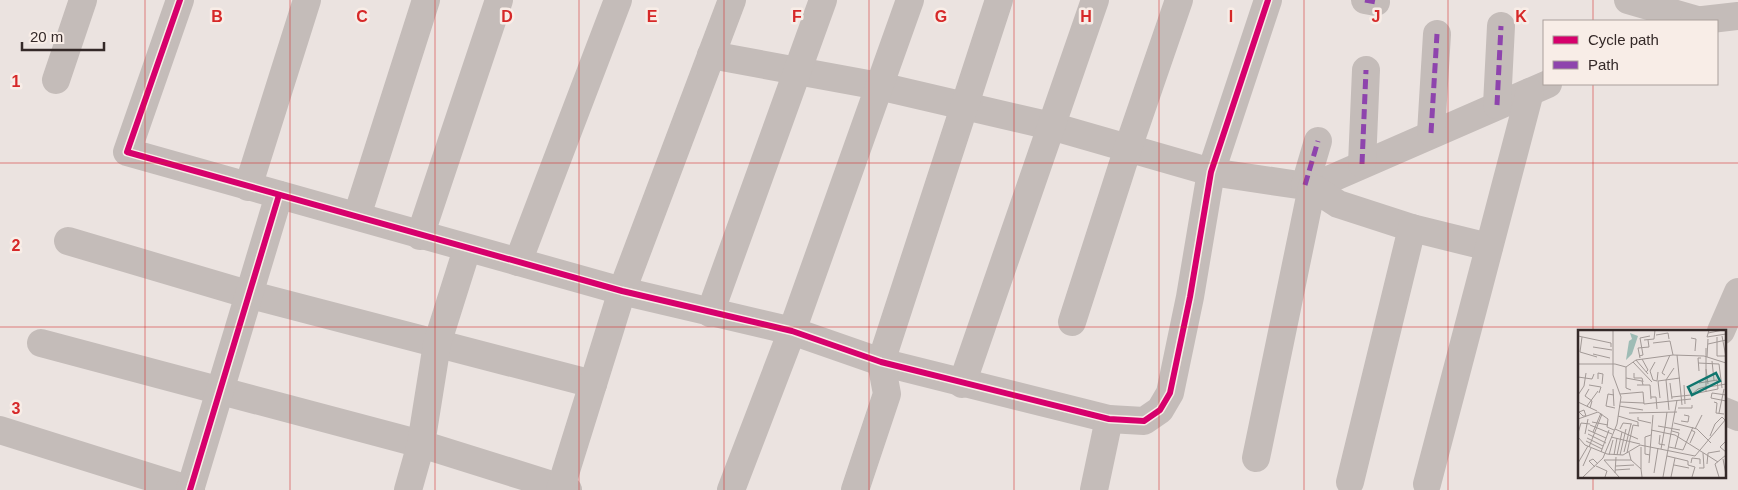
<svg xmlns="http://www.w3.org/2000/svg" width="1738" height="490" font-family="Arial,sans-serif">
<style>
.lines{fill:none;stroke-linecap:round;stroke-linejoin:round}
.minor{stroke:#c4bcb9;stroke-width:28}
.quiet{stroke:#8e44ad;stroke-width:5;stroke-dasharray:10 5;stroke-linecap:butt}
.cycleway-casing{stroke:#f8ede7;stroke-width:9}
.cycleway{stroke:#d6006c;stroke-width:6}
.grid{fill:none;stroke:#d62828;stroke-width:1;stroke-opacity:0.55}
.inset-road{fill:none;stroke:#a29996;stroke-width:1}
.view{fill:#0f766e;fill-opacity:0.15;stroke:#0f766e;stroke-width:2.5}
.inset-edge{fill:none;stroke:#342928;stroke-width:2.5}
.grid-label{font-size:16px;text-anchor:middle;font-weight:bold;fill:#d62828;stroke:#f8ede7;stroke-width:5;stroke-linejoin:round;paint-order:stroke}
</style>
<rect width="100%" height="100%" fill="#ebe3e0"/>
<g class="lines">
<!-- minor -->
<g class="minor">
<polyline points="180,0 127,152 622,291 792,331 881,362 1109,419 1144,421 1160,410 1170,393 1190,297 1211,172 1268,0"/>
<polyline points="1365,0 1376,2"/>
<polyline points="1628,0 1697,20"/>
<polyline points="1694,21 1738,16"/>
<polyline points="711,55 879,86 1051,126 1211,172 1312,187 1548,84"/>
<polyline points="56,80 83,0"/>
<polyline points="1497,105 1501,26"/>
<polyline points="1431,133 1437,34"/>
<polyline points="1362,164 1366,70"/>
<polyline points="1305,185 1318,141"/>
<polyline points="248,187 307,0"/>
<polyline points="357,216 426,0"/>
<polyline points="420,236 499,0"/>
<polyline points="68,241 247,294 593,384"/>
<polyline points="518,262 618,0"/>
<polyline points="710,313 823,0"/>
<polyline points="1072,322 1128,148 1179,0"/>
<polyline points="1721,331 1738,292"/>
<polyline points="41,343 421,444 568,490"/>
<polyline points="962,384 1095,0"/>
<polyline points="1724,411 1738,417"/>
<polyline points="0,430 191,490"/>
<polyline points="1256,458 1312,187 1338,204 1412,228"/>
<polyline points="1350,482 1412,228 1489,247"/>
<polyline points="1427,484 1530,92"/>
<polyline points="190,490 279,195"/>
<polyline points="408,490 421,444 437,344 467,249"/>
<polyline points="560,490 622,291 732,0"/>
<polyline points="731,490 792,331 910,0"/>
<polyline points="855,490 887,394 881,362 999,0"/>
<polyline points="1094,490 1109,419"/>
</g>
<!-- quiet -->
<g class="quiet">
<polyline points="1365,0 1376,2"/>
<polyline points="1497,105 1501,26"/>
<polyline points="1431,133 1437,34"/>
<polyline points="1362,164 1366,70"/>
<polyline points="1305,185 1318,141"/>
</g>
<!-- cycleway casing -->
<g class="cycleway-casing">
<g id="cycleway">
<polyline points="180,0 127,152 622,291 792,331 881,362 1109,419 1144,421 1160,410 1170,393 1190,297 1211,172 1268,0"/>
<polyline points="190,490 279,195"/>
</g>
</g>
<!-- cycleway -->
<use href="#cycleway" class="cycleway"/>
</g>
<!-- grid -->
<path class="grid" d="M 145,0 L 145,490M 290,0 L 290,490M 435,0 L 435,490M 579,0 L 579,490M 724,0 L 724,490M 869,0 L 869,490M 1014,0 L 1014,490M 1159,0 L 1159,490M 1304,0 L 1304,490M 1448,0 L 1448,490M 1593,0 L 1593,21M 1593,84 L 1593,331M 0,163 L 1738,163M 0,327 L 1738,327M 1593,476 L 1593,490"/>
<!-- overview -->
<g transform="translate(1578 330)">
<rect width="148" height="148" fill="#ebe3e0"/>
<path d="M 52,3 L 60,6 L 54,24 L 48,30 L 51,11 L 54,9 Z" fill="#9ebcb5"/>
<path class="inset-road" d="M 131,0 L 129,7 L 148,4M 130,3 L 145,0M 78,5 L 90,3 L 91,9M 0,6 L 33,13 L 33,17M 144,6 L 148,27M 4,7 L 2,22 L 19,27M 139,7 L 139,26 L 147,26M 113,8 L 118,9 L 117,21M 66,10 L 76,9 L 77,0M 75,13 L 92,11 L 95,25M 130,14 L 148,10M 15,17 L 34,20M 15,24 L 32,28M 99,25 L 104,75M 61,26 L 65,25 L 62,8 L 72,6M 129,27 L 130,9M 62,28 L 60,18 L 71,17 L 70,10M 64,29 L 70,40 L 68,42M 58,30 L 70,44M 134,31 L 136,50M 55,32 L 74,52M 77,32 L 72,41 L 75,50 L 79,51 L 80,42M 120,33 L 141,34 L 144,58M 0,34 L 37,34 L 48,37 L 58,30 L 95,25 L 126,26 L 148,33M 48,37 L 48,58 L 53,60M 128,39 L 130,54M 121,41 L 120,28 L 123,28M 56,43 L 56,48 L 64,48 L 65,52M 87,45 L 84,43 L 92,25M 0,47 L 14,49 L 16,44M 48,48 L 64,51 L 65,55M 20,49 L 20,43 L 25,44 L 24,54M 92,53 L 94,69M 11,55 L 23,57 L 21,63M 59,55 L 72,55 L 73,69M 106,55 L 107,74M 130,57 L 148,54M 11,59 L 7,66 L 14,71 L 12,78M 35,59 L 36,76M 128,62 L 128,18M 42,64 L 65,62 L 66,74 L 113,69M 115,64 L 140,59 L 139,50 L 121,53M 0,65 L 6,56 L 8,43M 36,65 L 30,64 L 28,76 L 37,78M 148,65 L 134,63 L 133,68 L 148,71M 73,67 L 78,67 L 79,79M 94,67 L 113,65 L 120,59 L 130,56M 82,68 L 80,51 L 102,48M 0,72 L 19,81M 42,72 L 66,73M 136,72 L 139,73 L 138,83 L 146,84M 9,76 L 20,61M 41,76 L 65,80M 100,78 L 114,78 L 114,75M 91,80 L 88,50 L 96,38M 51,83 L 99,82M 141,83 L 146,59M 5,86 L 1,82 L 6,80 L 8,86 L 5,86M 40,86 L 60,92 L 60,96M 60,87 L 60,90 L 73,93M 0,89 L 20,82 L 30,89 L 29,97 L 36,100M 103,91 L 110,92 L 111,86 L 106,85M 14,92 L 30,95M 96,93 L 119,99 L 133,113M 12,95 L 34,104M 80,96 L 102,100M 87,97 L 89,82M 37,99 L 60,109M 42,99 L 45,93 L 54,94M 117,99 L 124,85M 10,100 L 28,108M 73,100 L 97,105 L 140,132M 94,101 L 101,103 L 97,118M 15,102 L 23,83M 0,103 L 3,93 L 12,94M 7,104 L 10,89M 10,104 L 28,113M 82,105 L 81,114 L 87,115M 132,106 L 137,94 L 144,87 L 147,90M 0,107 L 7,115 L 29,124 L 45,125 L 62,115 L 117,126 L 148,89M 33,107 L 62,114M 9,108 L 25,116M 8,111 L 24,119M 148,111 L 142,117 L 148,122M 112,113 L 117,102 L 113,100M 11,117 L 24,84M 63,117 L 63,139M 91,117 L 105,120 L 115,97M 83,119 L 87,97M 23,122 L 31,100M 46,122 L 53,94M 51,122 L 53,130 L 63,139 L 64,147M 49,123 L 55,95 L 61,96M 31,125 L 35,110M 36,125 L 39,108M 39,125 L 44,102M 42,125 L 48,99M 72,125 L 67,124 L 67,107 L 73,105M 89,126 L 110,131 L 110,135 L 117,137 L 114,147M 145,129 L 148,145M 26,130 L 53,130M 26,130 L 41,147M 0,133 L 10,116M 71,133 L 75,85M 113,133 L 114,128 L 122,129 L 122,134M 129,134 L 130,123 L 142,121M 96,135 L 111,138M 5,136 L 13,118M 18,136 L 29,141 L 27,147M 38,136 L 56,135M 17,137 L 11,131 L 15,129 L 20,134M 121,138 L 126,138 L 125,123M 37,140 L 52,139M 37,143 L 38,127M 76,143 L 80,118M 5,147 L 25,128 L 39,94 L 43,67 L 35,45 L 35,0M 85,147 L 99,70M 93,147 L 97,128M 141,147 L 137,134 L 148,125"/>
<path class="view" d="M 138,43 L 142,51 L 114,65 L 110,57 Z"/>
<rect width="148" height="148" class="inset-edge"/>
</g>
<g class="grid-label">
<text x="217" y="22">B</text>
<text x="362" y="22">C</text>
<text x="507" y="22">D</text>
<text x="652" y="22">E</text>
<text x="797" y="22">F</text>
<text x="941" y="22">G</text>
<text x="1086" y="22">H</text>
<text x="1231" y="22">I</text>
<text x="1376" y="22">J</text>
<text x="1521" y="22">K</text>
<text x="16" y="87">1</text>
<text x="16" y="251">2</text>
<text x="16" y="414">3</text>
</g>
<!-- legend -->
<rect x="1543" y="20" width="175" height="65" fill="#f8ede7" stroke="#aa9f9b"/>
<rect x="1553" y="36" width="25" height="8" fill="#d6006c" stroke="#aa9f9b"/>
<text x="1588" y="45" font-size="15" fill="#342928">Cycle path</text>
<rect x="1553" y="61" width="25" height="8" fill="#8e44ad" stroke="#aa9f9b"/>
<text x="1588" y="70" font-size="15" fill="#342928">Path</text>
<!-- scale -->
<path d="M22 42v8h82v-8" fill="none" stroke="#342928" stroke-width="2.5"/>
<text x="30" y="42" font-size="15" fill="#342928" stroke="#f8ede7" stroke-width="4" paint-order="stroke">20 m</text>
</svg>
